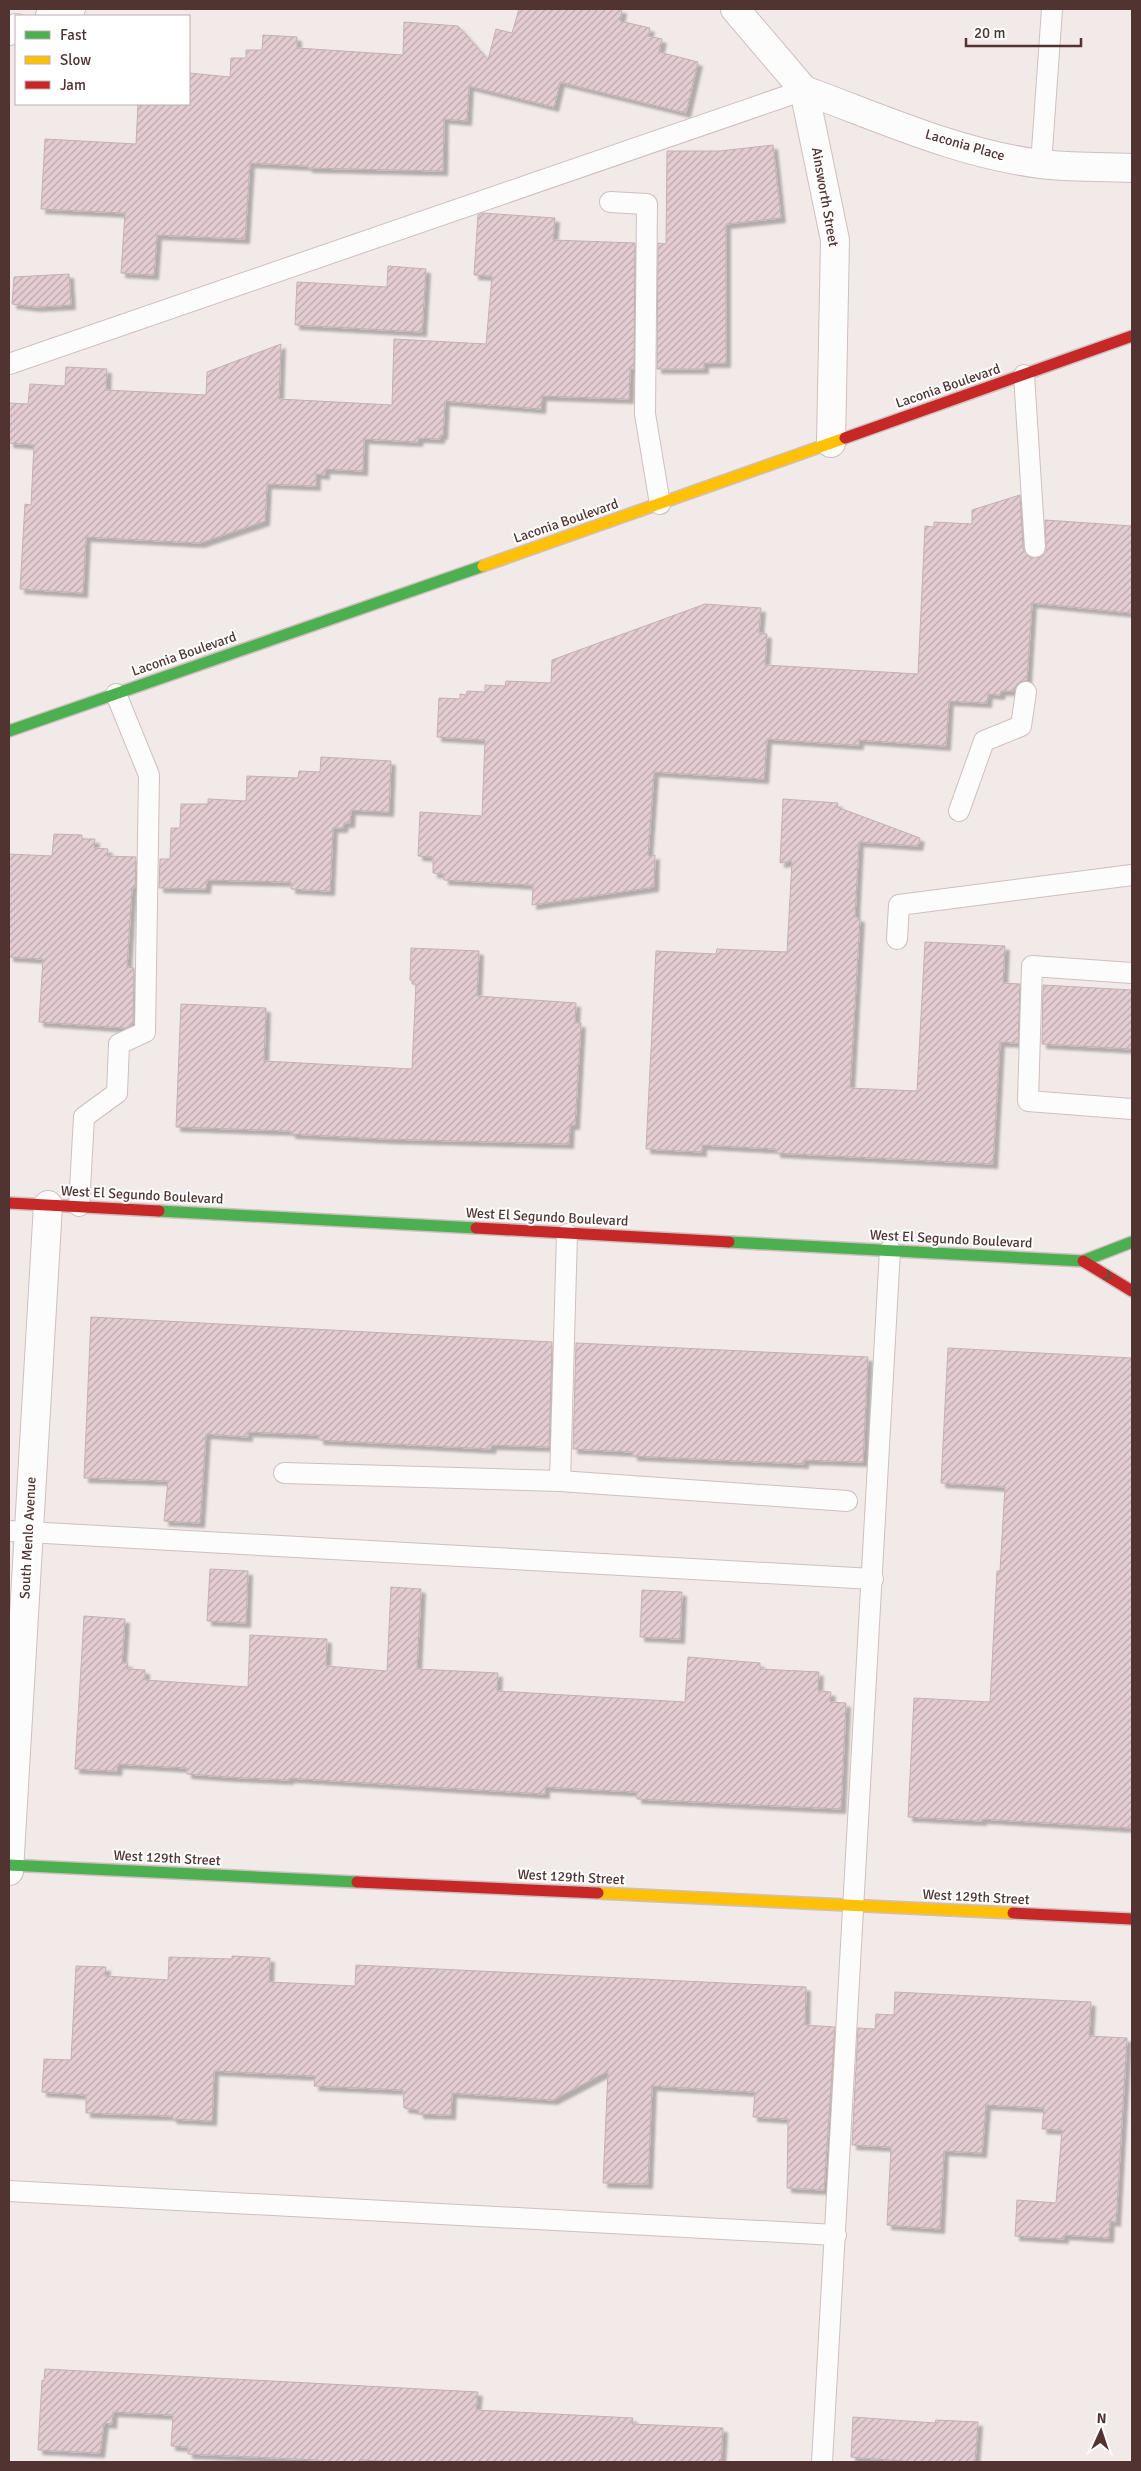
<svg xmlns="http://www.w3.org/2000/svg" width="1141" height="2471" font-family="Signika,sans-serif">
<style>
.building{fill:url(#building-hatch);stroke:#c2b1b4;filter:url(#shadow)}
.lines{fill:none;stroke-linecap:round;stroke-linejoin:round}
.lane-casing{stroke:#cfbfbe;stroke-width:22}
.street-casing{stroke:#cfbfbe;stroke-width:30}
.fast-casing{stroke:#cfbfbe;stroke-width:14}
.slow-casing{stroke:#cfbfbe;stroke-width:14}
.jam-casing{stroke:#cfbfbe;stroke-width:14}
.lane{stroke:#fdfcfc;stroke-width:20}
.street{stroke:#fdfcfc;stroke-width:28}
.fast{stroke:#4caf50;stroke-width:11}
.slow{stroke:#ffc107;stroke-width:11}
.jam{stroke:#c62828;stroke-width:11}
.oneway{stroke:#50593b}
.labels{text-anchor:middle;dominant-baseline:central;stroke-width:4;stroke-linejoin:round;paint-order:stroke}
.street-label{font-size:14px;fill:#513432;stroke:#fff}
</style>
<defs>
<pattern id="building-hatch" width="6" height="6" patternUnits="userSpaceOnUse" patternTransform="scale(1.25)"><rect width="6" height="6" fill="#e3cdd2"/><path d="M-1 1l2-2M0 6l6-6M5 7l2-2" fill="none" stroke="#baa7ab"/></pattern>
<filter id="shadow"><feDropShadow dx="4.5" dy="4.5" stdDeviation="1" flood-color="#0004"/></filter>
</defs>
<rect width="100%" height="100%" fill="#f2eae9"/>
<!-- building -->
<g class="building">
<polygon points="519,9 622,9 620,21 650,28 648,36 662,39 659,52 698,62 686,113 560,82 554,107 469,86 467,121 444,119 443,171 308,168 308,166 250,163 245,239 157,235 154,275 121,273 125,213 41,209 45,139 136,144 138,104 189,104 189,73 230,77 231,58 246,58 246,50 262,50 263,35 297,37 297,48 403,55 404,22 458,26 488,60 496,29 512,33"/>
<polygon points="773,145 781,218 726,224 726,363 704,363 704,369 657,369 658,243 666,244 667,151 720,151"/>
<polygon points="482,213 555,218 553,240 635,243 634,369 630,369 629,399 542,396 541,409 445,401 443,435 440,435 440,439 419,438 418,442 364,439 363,471 325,469 325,475 316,474 316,486 267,484 265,521 200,543 86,537 83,593 20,589 25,504 31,505 34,445 9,443 9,403 28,404 30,384 65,386 66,367 107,369 106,390 206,395 207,372 281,344 279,399 392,405 394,339 486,344 492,276 474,275 478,215"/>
<polygon points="388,266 426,269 422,332 295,325 297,282 387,287"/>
<polygon points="69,274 71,305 36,307 12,304 14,277"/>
<polygon points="1020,495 1023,548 1030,558 1041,557 1046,552 1045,520 1132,526 1132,613 1032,603 1027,680 1017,684 1014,691 1001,691 1000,695 988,694 987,703 949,701 946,746 859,740 859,745 854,745 767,739 764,779 654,772 648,856 655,855 654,887 532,905 533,885 444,880 444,874 433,873 433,857 418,856 420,812 482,816 485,740 437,737 439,698 460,699 460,694 466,695 467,691 485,692 485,685 505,686 506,681 551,683 552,660 705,604 761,608 759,633 767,634 765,665 918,674 925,526 934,527 934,522 972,524 972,510"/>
<polygon points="321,757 391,761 389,812 351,810 350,823 344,823 343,828 333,828 330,891 291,889 291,882 207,880 206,889 159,888 160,859 170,859 171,828 180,828 181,804 208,804 208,799 246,801 247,776 298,778 299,771 320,772"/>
<polygon points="783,799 838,803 837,807 920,838 918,846 859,842 855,917 860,918 850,1088 917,1091 925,942 1005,946 1003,983 1020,984 1018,1043 1000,1042 993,1164 776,1153 776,1149 702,1145 702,1152 646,1149 656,951 716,954 717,949 787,952 792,861 780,863"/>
<polygon points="54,834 82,835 82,839 95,839 94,848 108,849 107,856 136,857 135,888 132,888 127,967 134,968 133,1024 126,1028 39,1022 43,959 9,957 9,854 52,856"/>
<polygon points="411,948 479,951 477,996 576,1003 575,1023 581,1023 575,1125 570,1125 569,1144 386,1139 291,1134 291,1131 176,1127 181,1004 266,1008 264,1061 412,1069 416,984 412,984 412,980 410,980"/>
<polygon points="1043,985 1132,990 1132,1049 1042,1044"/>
<polygon points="91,1317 552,1342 549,1447 492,1445 491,1449 319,1440 319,1435 248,1432 248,1437 206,1434 200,1523 164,1521 168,1481 84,1478"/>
<polygon points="576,1343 868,1357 863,1462 804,1460 804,1464 740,1461 633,1456 633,1452 573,1449"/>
<polygon points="948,1348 1132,1358 1132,1828 982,1819 982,1821 908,1817 914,1698 990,1702 997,1571 1000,1571 1005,1487 941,1483"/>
<polygon points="210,1569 248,1571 246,1623 207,1621"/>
<polygon points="391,1587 421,1589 417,1669 498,1673 497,1691 685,1702 688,1657 760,1663 760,1669 819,1672 818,1691 831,1692 830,1702 846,1703 841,1809 637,1799 637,1792 545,1787 545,1794 289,1778 289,1780 228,1777 187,1774 187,1768 118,1764 117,1771 75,1769 84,1616 125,1619 122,1663 128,1663 127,1669 145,1670 145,1680 248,1687 250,1635 327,1639 326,1666 387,1671"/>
<polygon points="642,1590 682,1592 680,1639 640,1637"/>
<polygon points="232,1956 270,1958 269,1982 355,1986 356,1965 806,1987 805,2025 835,2027 824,2190 787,2188 788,2119 753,2117 755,2092 652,2086 648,2184 603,2183 608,2071 553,2100 452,2093 451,2115 419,2114 419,2110 404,2108 403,2090 314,2086 315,2076 214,2071 212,2121 172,2119 173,2116 86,2113 86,2095 42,2092 44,2059 71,2060 76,1966 106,1967 105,1976 168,1980 169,1957 232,1959"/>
<polygon points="895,1992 1091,2002 1089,2036 1127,2038 1116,2222 1110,2221 1109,2238 1064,2235 1064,2239 1015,2236 1017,2200 1056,2203 1062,2130 1042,2129 1044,2108 986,2105 982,2153 944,2151 940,2229 887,2225 891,2147 852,2145 858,2028 875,2029 876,2014 894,2015"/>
<polygon points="45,2369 478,2392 476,2410 633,2418 632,2424 723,2428 721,2462 401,2462 362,2460 362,2462 319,2462 319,2460 188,2454 188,2447 171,2446 173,2415 113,2412 112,2424 104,2423 100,2453 38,2450 42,2380 44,2381"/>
<polygon points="853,2417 935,2423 936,2420 978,2422 975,2462 915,2462 851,2457"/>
</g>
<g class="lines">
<!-- lane casing -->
<g class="lane-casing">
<g id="lane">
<polyline points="1041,164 1052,9"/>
<polyline points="610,202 647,204 645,414 660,504"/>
<polyline points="9,364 804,90"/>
<polyline points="1024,375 1035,547"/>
<polyline points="959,811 984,741 1021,726 1026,692"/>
<polyline points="897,939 899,905 1132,875"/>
<polyline points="1132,973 1032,966 1028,1101 1132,1109"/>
<polyline points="79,1206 84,1117 117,1093 119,1044 145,1032 149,775 116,694"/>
<polyline points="284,1473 560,1481 847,1501"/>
<polyline points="560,1481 567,1234"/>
<polyline points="9,1531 873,1579"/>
<polyline points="9,2191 836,2235"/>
<polyline points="822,2462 890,1250"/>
</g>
</g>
<!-- street casing -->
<g class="street-casing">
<g id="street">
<polyline points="735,9 804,90 835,240 831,443"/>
<polyline points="50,16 71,9"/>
<polyline points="9,31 16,28"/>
<path d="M 804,90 C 881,118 959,154 1041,164 C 1071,168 1102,166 1132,168"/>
<polyline points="9,1871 48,1205"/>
</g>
</g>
<!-- fast casing -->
<g class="fast-casing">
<g id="fast">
<polyline points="9,731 483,566"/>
<polyline points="159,1211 476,1228"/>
<polyline points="729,1242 1083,1261 1132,1242"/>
<polyline points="9,1865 357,1882"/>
</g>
</g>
<!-- slow casing -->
<g class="slow-casing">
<g id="slow">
<polyline points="483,566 845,438"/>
<polyline points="598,1893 1013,1913"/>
</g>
</g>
<!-- jam casing -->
<g class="jam-casing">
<g id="jam">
<polyline points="845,438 1132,336"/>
<polyline points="9,1203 159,1211"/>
<polyline points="476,1228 729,1242"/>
<polyline points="1083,1261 1132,1291"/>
<polyline points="357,1882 598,1893"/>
<polyline points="1013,1913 1132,1919"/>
</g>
</g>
<!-- lane -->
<use href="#lane" class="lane"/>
<!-- street -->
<use href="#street" class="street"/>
<!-- fast -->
<use href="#fast" class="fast"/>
<!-- slow -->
<use href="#slow" class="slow"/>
<!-- jam -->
<use href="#jam" class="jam"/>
</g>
<!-- one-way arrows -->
<defs><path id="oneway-chevron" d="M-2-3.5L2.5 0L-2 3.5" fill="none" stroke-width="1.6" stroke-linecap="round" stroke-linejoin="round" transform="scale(1.25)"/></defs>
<use class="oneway" href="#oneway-chevron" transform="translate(1108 1276) rotate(31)"/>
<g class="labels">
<!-- street labels -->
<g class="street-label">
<text transform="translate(965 145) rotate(16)">Laconia Place</text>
<text transform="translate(825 197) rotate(80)">Ainsworth Street</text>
<text transform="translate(948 386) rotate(-19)">Laconia Boulevard</text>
<text transform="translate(566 521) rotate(-19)">Laconia Boulevard</text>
<text transform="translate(184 654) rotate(-19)">Laconia Boulevard</text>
<text transform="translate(142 1195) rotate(3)">West El Segundo Boulevard</text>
<text transform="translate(547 1217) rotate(3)">West El Segundo Boulevard</text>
<text transform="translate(951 1239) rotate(3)">West El Segundo Boulevard</text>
<text transform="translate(28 1538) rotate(-87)">South Menlo Avenue</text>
<text transform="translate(167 1858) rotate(3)">West 129th Street</text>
<text transform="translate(571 1877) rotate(3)">West 129th Street</text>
<text transform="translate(976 1897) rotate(3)">West 129th Street</text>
</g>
</g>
<!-- border -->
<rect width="1141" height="2471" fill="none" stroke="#513432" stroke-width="20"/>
<!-- legend -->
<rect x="15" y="15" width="175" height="90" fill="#ffffff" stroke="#b9aead"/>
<rect x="25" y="31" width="25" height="8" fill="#4caf50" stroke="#b9aead"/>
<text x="60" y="40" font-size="15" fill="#513432">Fast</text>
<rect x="25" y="56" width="25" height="8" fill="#ffc107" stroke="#b9aead"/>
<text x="60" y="65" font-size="15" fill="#513432">Slow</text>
<rect x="25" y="81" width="25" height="8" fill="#c62828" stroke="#b9aead"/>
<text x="60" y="90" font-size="15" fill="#513432">Jam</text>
<!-- north arrow -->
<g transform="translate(1101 2431) rotate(3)" stroke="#ffffff" stroke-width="4" paint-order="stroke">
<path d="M0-4L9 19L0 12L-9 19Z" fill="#513432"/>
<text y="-8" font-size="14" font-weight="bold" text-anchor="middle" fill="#513432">N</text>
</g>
<!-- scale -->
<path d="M966 38v8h115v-8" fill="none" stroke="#513432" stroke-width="2.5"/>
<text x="974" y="38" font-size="15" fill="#513432" stroke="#ffffff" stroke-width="4" paint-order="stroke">20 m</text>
</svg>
